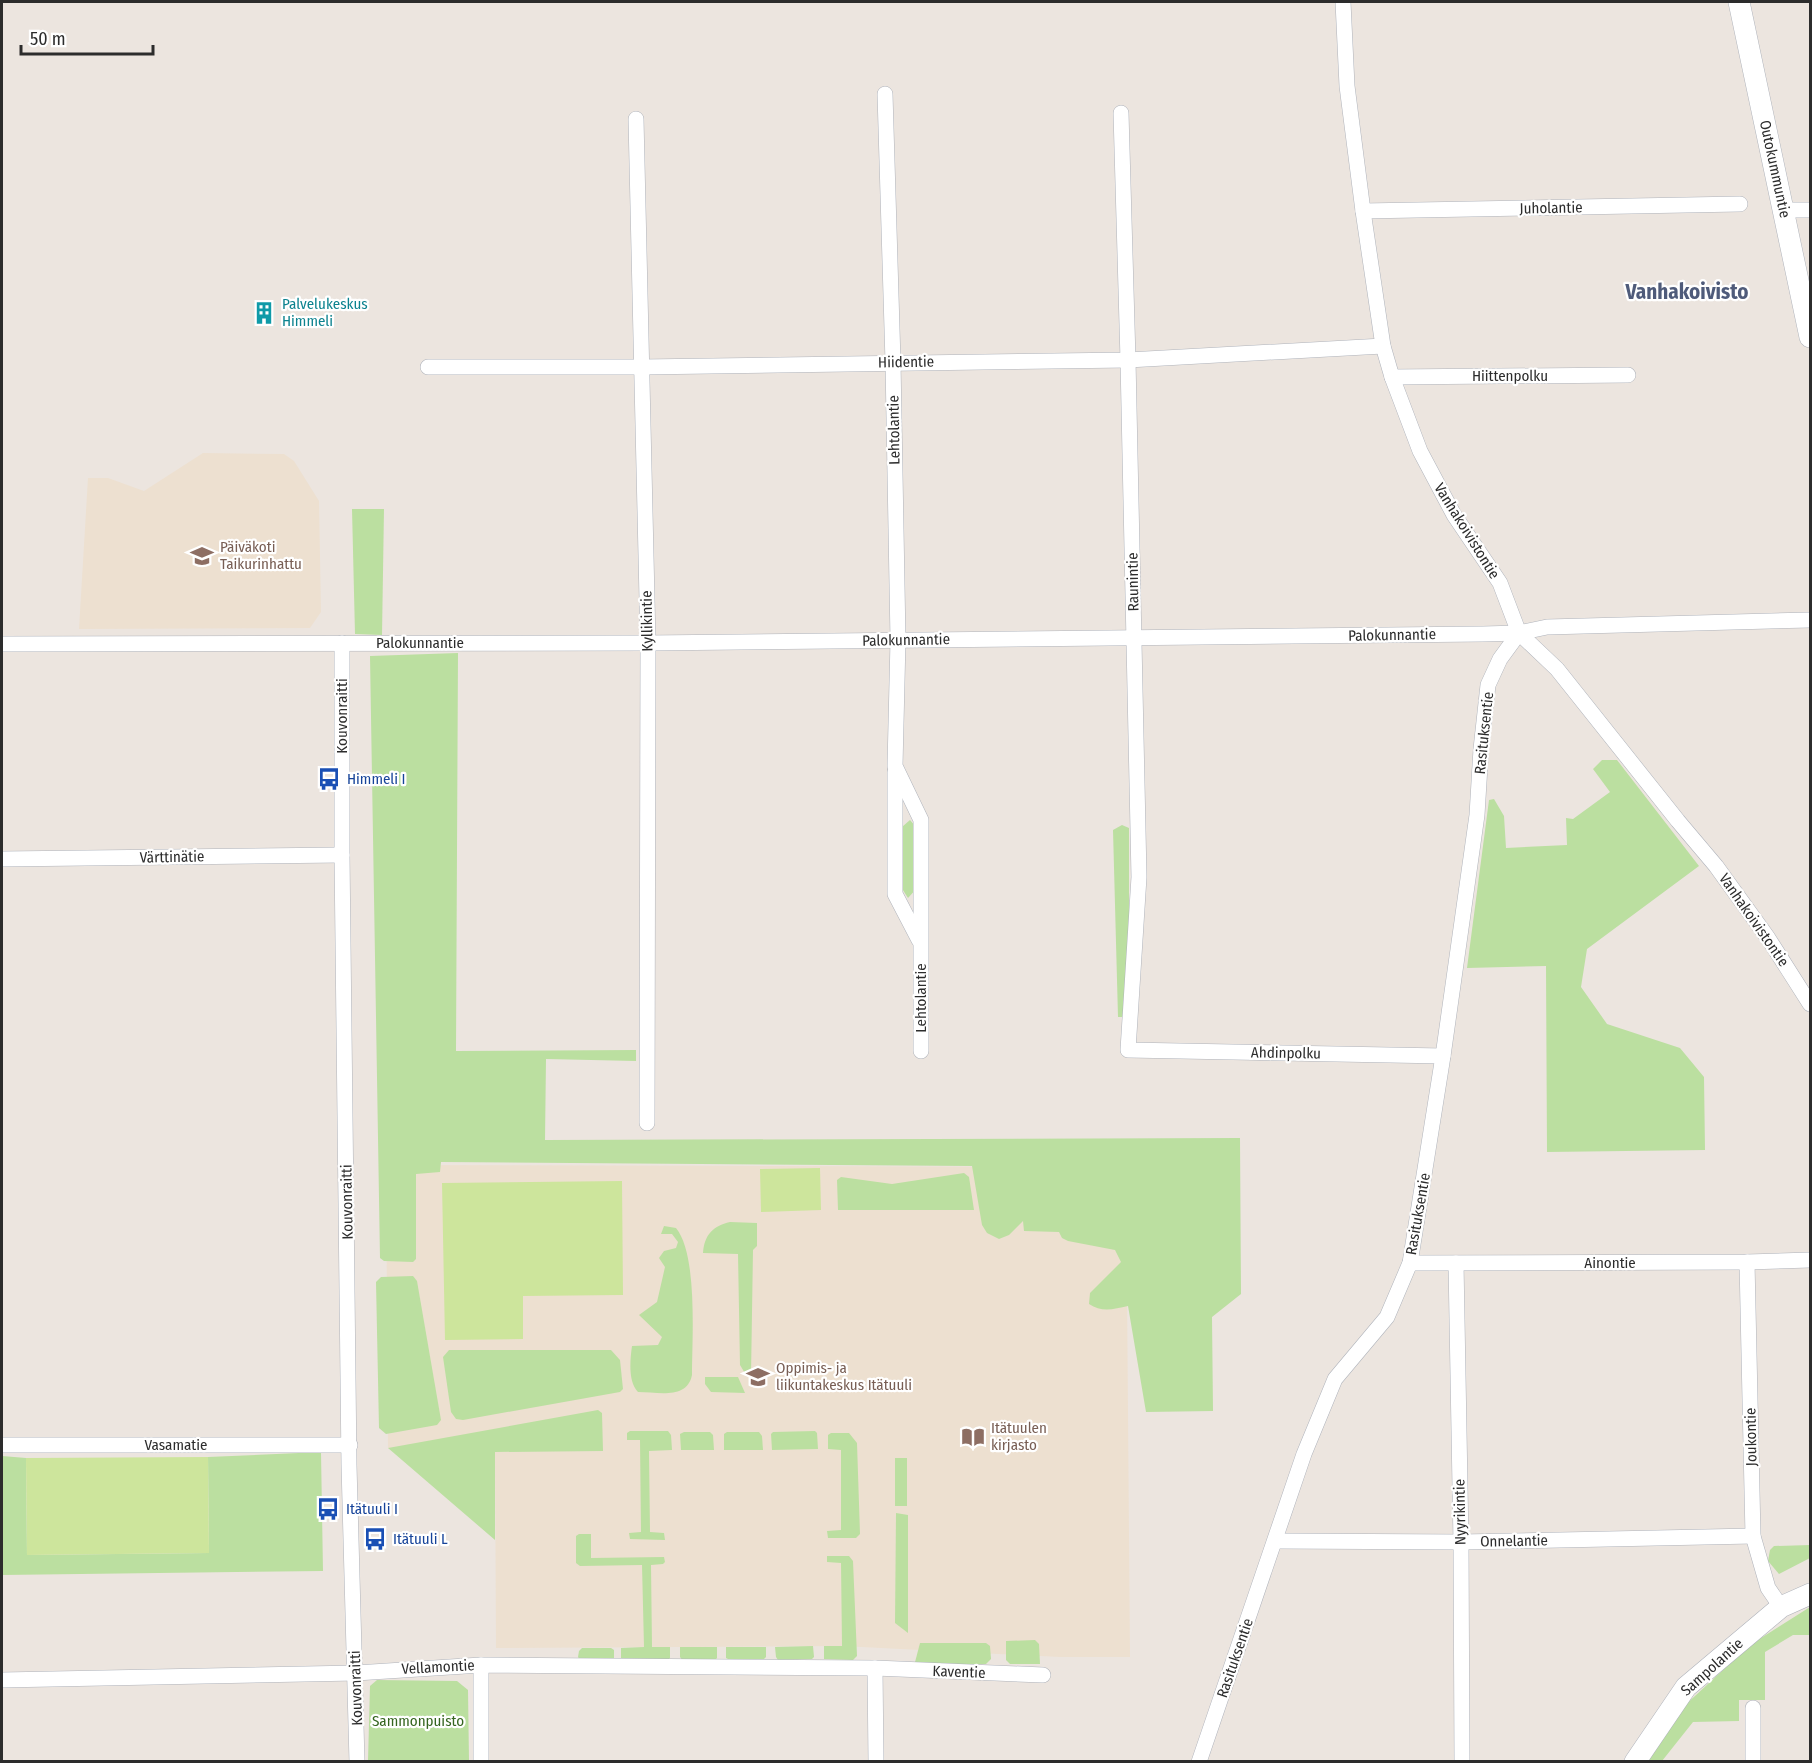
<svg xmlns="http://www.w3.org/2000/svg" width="1812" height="1763" font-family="'Fira Sans Condensed',sans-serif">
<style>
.education{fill:#ede0d0}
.green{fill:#bbdfa0}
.pitch{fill:#cde59c}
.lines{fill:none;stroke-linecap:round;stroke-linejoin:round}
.street-casing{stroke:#afb3bb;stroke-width:16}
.secondary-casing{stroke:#afb3bb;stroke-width:22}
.street{stroke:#fff;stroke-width:15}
.secondary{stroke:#fff;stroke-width:21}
.labels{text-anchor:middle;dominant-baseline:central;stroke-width:4.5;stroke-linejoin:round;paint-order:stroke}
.street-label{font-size:15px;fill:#2c2c2c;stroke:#fff}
.culture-label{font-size:15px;fill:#0d838f;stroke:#fff;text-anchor:start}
.education-label{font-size:15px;fill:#785e54;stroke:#fff;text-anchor:start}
.transit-label{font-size:15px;fill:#164399;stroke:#fff;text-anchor:start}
.park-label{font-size:15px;fill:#356520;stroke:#fff}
.district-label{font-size:21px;font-weight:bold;fill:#4f5b7a;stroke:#fff}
</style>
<rect width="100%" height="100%" fill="#ece5df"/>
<!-- education -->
<g class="education">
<polygon points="203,453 284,454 294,461 319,501 321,612 310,628 79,629 88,478 108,478 144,491"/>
<polygon points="386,1165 1126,1167 1130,1657 1060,1657 842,1646 496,1648 495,1452 388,1448"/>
</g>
<!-- green -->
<g class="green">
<polygon points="352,509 384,509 382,635 355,634"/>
<path d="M 458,653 L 456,1051 L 636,1050 L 636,1061 L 546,1059 L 545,1140 L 1240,1138 L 1241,1294 L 1212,1317 L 1213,1411 L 1146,1412 L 1128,1306 C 1114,1309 1102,1313 1089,1304 L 1090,1293 L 1121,1262 L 1115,1250 L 1068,1241 L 1062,1238 L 1059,1232 L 1024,1231 L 1023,1221 L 1009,1235 L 999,1239 L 987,1233 L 982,1225 L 972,1166 L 441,1162 L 440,1172 L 416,1174 L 416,1259 L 413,1262 L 384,1261 L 380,1258 L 370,656 Z"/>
<polygon points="1602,760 1617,760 1699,866 1587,949 1581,987 1607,1024 1680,1048 1704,1077 1705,1150 1547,1152 1546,966 1467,968 1489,800 1494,799 1504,816 1506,848 1567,845 1566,818 1573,819 1610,792 1593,769"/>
<polygon points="910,820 916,827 917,888 908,898 901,887 902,827"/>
<polygon points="1122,825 1129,828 1129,931 1124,1017 1118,1017 1113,830"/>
<polygon points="964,1173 969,1177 974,1210 838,1210 837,1180 841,1177 892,1184"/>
<path d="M 730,1222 L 757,1223 L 757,1246 L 753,1250 L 751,1376 L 746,1375 L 740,1365 L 738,1254 L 703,1253 C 704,1235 713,1226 730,1222 Z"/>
<path d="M 664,1226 L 676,1228 C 698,1255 692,1339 692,1375 C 687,1400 658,1392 638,1392 C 628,1382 630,1360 632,1346 L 658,1345 L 662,1337 L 639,1315 L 657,1302 L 665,1267 L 659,1258 L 664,1251 L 676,1248 L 678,1242 L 672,1234 L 661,1234 Z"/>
<polygon points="413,1276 417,1281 441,1420 437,1425 386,1434 379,1428 376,1282 381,1277"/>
<polygon points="449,1350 611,1350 620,1360 623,1389 620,1392 463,1420 456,1419 451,1412 443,1357"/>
<polygon points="705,1377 738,1377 745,1393 711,1392 705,1384"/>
<polygon points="598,1410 602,1413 603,1451 495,1452 495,1540 388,1448"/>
<polygon points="630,1431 668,1431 671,1435 672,1450 649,1451 650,1532 664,1533 665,1540 630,1539 629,1533 641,1532 640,1440 627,1440 627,1433"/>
<polygon points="815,1431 817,1433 818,1449 772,1450 771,1434 773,1432"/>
<polygon points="684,1432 710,1432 713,1435 714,1450 681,1450 680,1434"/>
<polygon points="727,1432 759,1432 762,1436 763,1450 724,1450 724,1434"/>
<polygon points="831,1433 849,1433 857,1443 860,1534 856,1538 828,1538 827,1531 841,1530 841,1450 828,1449 828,1435"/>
<polygon points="321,1452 323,1571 2,1575 2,1456 26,1458 27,1555 209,1553 208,1457"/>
<rect x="895" y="1458" width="12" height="48"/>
<polygon points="896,1513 908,1515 908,1633 895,1623"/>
<polygon points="579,1534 591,1534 591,1558 664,1557 665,1562 663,1564 651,1565 652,1647 670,1647 670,1658 667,1661 625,1661 621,1658 621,1648 644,1647 642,1565 580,1566 576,1563 576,1536"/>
<polygon points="1810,1545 1810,1558 1779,1574 1768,1561 1770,1550 1774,1546"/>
<polygon points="827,1556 849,1556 853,1561 857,1656 853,1660 824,1659 824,1646 842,1646 841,1563 827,1562"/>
<polygon points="1810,1607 1810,1635 1793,1635 1765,1652 1765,1700 1739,1700 1739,1721 1693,1722 1662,1761 1646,1762 1682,1708 1750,1645"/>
<polygon points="1035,1640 1039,1644 1040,1664 1010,1664 1006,1660 1006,1641"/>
<polygon points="920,1643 986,1643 990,1646 991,1659 986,1664 914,1666"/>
<polygon points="813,1646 814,1657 812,1659 778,1660 776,1657 775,1647"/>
<polygon points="680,1647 717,1647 717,1658 715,1660 683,1661 680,1657"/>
<polygon points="726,1647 766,1647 766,1657 764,1659 730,1660 726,1658"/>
<polygon points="582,1648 611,1648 614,1650 614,1660 581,1661 578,1657 579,1651"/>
<polygon points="377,1680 457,1681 468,1690 469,1761 368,1761 370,1686"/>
</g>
<!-- pitch -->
<g class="pitch">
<polygon points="820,1168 821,1210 761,1212 760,1169"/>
<polygon points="622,1181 623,1295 523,1296 523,1339 445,1340 442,1183"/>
<polygon points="208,1457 209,1553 27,1555 26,1458"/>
</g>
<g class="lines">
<!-- street casing -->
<g class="street-casing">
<g id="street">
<polyline points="1343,2 1347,86 1363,211 1383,346 1392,377 1420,451 1454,515 1500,583 1519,633 1557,669 1678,821 1716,866 1768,938 1810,1004"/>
<polyline points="885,94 893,362 898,640 895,766 921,820 921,1051"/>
<polyline points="1121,113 1128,360 1139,877 1128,1050 1443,1056"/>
<polyline points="636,119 648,643 647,1123"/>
<polyline points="1783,210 1810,210"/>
<polyline points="1363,211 1740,204"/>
<polyline points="428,367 642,367 1128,360 1383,346"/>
<polyline points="1392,377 1628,375"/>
<polyline points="342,643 342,855 349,1465 357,1762"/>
<polyline points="2,644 648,643 1483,634 1519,633 1547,627 1810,620"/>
<polyline points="895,772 895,894 919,940"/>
<polyline points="2,859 342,855"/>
<polyline points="1747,1262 1753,1536 1768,1588 1781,1607"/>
<polyline points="1410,1263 1747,1262 1810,1260"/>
<polyline points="1456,1263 1461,1542 1462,1762"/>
<polyline points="2,1445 350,1445"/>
<polyline points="1276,1541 1461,1542 1753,1536"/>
<polyline points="481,1665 481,1762"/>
<polyline points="875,1668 876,1762"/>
<polyline points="2,1680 356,1673 481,1665 875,1668 1043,1675"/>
<polyline points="1753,1708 1753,1762"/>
<polyline points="1199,1762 1304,1454 1335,1379 1387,1317 1410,1263 1443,1056 1477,815 1481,749 1488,685 1500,659 1519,633"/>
</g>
</g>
<!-- secondary casing -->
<g class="secondary-casing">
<g id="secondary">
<polyline points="1739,2 1810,337"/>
<polyline points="1635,1762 1686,1687 1781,1607 1810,1594"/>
</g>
</g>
<!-- street -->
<use href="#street" class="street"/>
<!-- secondary -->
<use href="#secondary" class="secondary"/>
</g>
<!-- icons -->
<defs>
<g id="building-bare" transform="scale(1.8)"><path d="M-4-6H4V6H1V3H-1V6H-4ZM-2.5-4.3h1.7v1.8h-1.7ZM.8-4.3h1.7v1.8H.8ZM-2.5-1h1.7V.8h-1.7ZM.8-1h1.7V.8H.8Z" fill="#0f9aa8" stroke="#fff" stroke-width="2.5" paint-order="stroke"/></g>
<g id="school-bare" transform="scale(1.8)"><path d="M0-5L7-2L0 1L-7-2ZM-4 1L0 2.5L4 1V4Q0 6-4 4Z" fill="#8d6e63" stroke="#fff" stroke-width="2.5" paint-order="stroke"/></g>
<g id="bus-bare" transform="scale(1.8)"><path d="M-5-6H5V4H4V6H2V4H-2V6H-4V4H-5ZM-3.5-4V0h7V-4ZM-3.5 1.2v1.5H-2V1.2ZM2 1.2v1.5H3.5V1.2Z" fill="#1a4fb4" stroke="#fff" stroke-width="2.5" paint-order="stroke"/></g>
<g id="library-bare" transform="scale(1.8)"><path d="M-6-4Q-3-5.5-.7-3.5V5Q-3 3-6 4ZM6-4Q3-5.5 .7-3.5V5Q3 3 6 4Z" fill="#8d6e63" stroke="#fff" stroke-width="2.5" paint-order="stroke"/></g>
</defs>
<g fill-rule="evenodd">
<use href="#building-bare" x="264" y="313"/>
<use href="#school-bare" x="202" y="556"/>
<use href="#bus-bare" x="329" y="779"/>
<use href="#school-bare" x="758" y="1377"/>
<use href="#library-bare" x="973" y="1437"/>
<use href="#bus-bare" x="328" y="1509"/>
<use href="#bus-bare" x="375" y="1539"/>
</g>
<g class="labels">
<!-- street labels -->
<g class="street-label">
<text transform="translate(1775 169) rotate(78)">Outokummuntie</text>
<text transform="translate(1551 208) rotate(-1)">Juholantie</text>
<text transform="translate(906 362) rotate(-1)">Hiidentie</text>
<text x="1510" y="376">Hiittenpolku</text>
<text transform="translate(894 430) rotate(-91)">Lehtolantie</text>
<text transform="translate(1467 531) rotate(58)">Vanhakoivistontie</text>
<text transform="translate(1133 582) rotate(-91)">Raunintie</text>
<text transform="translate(647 621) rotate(-91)">Kyllikintie</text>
<text transform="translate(1392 635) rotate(-1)">Palokunnantie</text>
<text transform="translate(906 640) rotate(-1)">Palokunnantie</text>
<text x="420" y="643">Palokunnantie</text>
<text transform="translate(342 716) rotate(-90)">Kouvonraitti</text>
<text transform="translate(1484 733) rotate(-84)">Rasituksentie</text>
<text transform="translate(172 857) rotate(-1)">Värttinätie</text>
<text transform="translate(1754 920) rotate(55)">Vanhakoivistontie</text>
<text transform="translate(921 998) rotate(-90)">Lehtolantie</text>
<text transform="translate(1286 1053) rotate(1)">Ahdinpolku</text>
<text transform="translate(347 1202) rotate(-91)">Kouvonraitti</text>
<text transform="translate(1418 1214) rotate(-80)">Rasituksentie</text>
<text x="1610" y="1263">Ainontie</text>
<text transform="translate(1751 1437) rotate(-91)">Joukontie</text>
<text x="176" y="1445">Vasamatie</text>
<text transform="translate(1460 1512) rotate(-91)">Nyyrikintie</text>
<text transform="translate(1514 1541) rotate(-1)">Onnelantie</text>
<text transform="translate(1235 1658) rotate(-71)">Rasituksentie</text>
<text transform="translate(438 1667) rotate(-3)">Vellamontie</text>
<text transform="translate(1712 1667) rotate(-42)">Sampolantie</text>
<text transform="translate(959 1672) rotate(2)">Kaventie</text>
<text transform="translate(356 1688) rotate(-92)">Kouvonraitti</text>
</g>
<!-- culture labels -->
<g class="culture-label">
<text x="282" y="304">Palvelukeskus<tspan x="282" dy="17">Himmeli</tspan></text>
</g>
<!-- education labels -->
<g class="education-label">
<text x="220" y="547">Päiväkoti<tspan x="220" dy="17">Taikurinhattu</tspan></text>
<text x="776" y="1368">Oppimis- ja<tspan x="776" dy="17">liikuntakeskus Itätuuli</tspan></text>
<text x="991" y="1428">Itätuulen<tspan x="991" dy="17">kirjasto</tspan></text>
</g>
<!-- transit labels -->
<g class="transit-label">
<text x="347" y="779">Himmeli I</text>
<text x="346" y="1509">Itätuuli I</text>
<text x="393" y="1539">Itätuuli L</text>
</g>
<!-- park labels -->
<g class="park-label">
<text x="418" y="1721">Sammonpuisto</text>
</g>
<!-- district labels -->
<g class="district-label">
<text x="1687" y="292">Vanhakoivisto</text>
</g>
</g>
<!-- border -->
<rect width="1812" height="1763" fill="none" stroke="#2c2c2c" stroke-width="6"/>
<!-- scale -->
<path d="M21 45v9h132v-9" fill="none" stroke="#2c2c2c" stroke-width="3"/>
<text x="30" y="45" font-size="18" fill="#2c2c2c" stroke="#ffffff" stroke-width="4.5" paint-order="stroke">50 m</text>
</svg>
